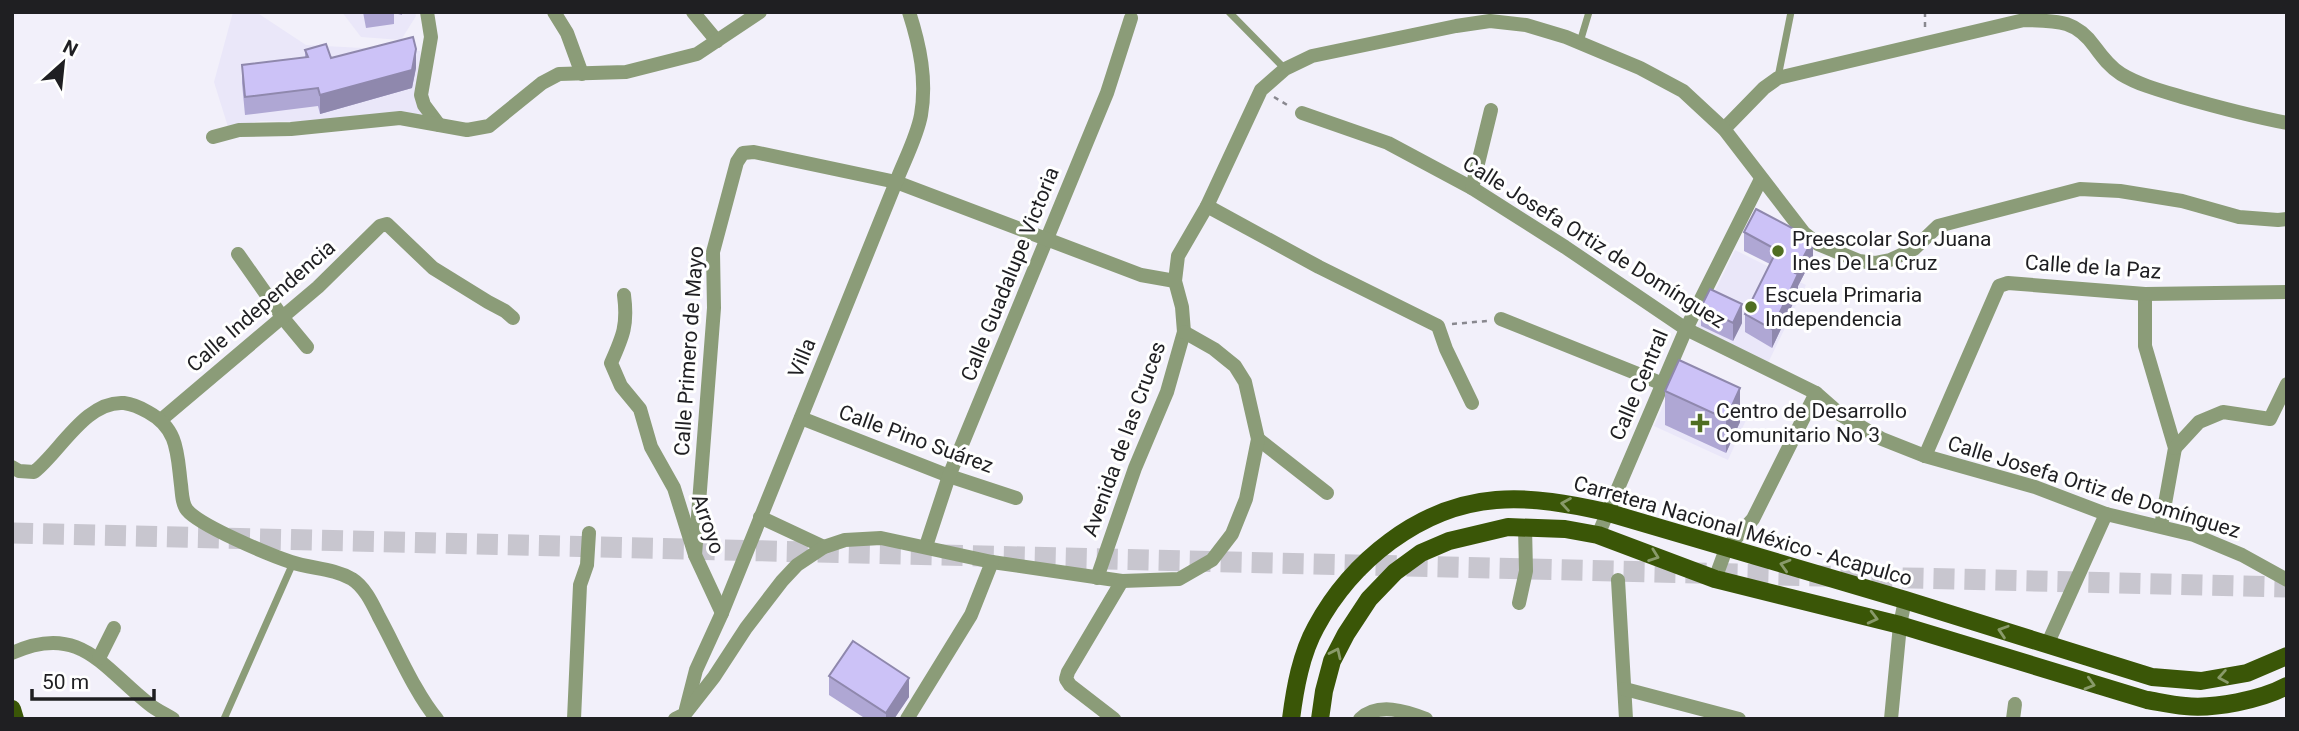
<svg xmlns="http://www.w3.org/2000/svg" width="2299" height="731" font-family="Roboto,sans-serif">
<style>
.built{fill:#eae7f9}
.lines{fill:none;stroke-linecap:round;stroke-linejoin:round}
.highway-tunnel{stroke:#c8c6cf;stroke-width:21;stroke-dasharray:21 10;stroke-linecap:butt}
.path{stroke:#89888f;stroke-width:2.5;stroke-dasharray:5 5;stroke-linecap:butt}
.lane{stroke:#8b9c78;stroke-width:7}
.street{stroke:#8b9c78;stroke-width:14}
.primary{stroke:#3a5607;stroke-width:18}
.wall{fill:#afa7d4}
.shaded-wall{fill:#8f88ad}
.building{fill:#ccc2f7;stroke:#8f88ad;stroke-width:2}
.oneway{stroke:#899a6a}
.poi-dot{fill:#506e22;stroke:#fff;stroke-width:2.5}
.labels{text-anchor:middle;dominant-baseline:central;stroke-width:6;stroke-linejoin:round;paint-order:stroke}
.poi-label{font-size:21px;fill:#1f1f22;stroke:#fff;text-anchor:start}
.street-label{font-size:21px;fill:#1f1f22;stroke:#fff}
</style>
<rect width="100%" height="100%" fill="#f2f0fa"/>
<!-- built -->
<g class="built">
<polygon points="233,12 256,12 306,45 420,51 430,120 337,122 261,121 228,127 214,82"/>
<polygon points="342,12 415,12 416,16 401,40 361,37"/>
<polygon points="1735,250 1806,285 1767,365 1696,330"/>
<polygon points="1672,386 1746,420 1728,460 1654,426"/>
</g>
<g class="lines">
<!-- highway-tunnel -->
<polyline class="highway-tunnel" points="12,533 2287,587"/>
<!-- path -->
<g class="path">
<polyline points="1925,12 1925,28"/>
<polyline points="1274,97 1289,106"/>
<polyline points="1452,324 1487,321"/>
</g>
<!-- lane -->
<g class="lane">
<polyline points="1229,12 1285,69"/>
<polyline points="1580,42 1589,12"/>
<polyline points="1778,77 1791,12"/>
<polyline points="224,719 293,563"/>
</g>
<!-- street -->
<g class="street">
<polyline points="427,12 431,37 421,95 424,105 439,125"/>
<polyline points="554,12 567,33 582,74"/>
<polyline points="693,12 717,41"/>
<polyline points="1302,113 1388,143 1472,188 1565,247 1686,329 1816,393 1841,415 1882,439 1925,456 2035,487 2106,514 2194,535 2242,555 2287,580"/>
<path d="M 1724,129 L 1764,88 L 1778,78 L 2024,20 C 2056,21 2075,19 2095,47 C 2103,58 2110,67 2121,74 C 2139,85 2162,91 2182,97 C 2217,107 2251,116 2287,123"/>
<polyline points="213,137 239,130 291,129 400,118 467,130 489,126 542,83 559,74 626,72 697,54 760,12"/>
<polyline points="1472,188 1491,110"/>
<polyline points="1207,206 1319,267 1438,326 1446,349 1472,403"/>
<polyline points="238,254 283,318 307,347"/>
<polyline points="2145,294 2145,346 2175,448 2161,526"/>
<path d="M 624,295 C 628,325 623,336 611,363 L 621,386 L 640,409 L 651,447 L 674,488 L 695,555 L 722,613"/>
<polyline points="1501,319 1663,384"/>
<polyline points="801,418 949,476 1016,498"/>
<polyline points="162,419 318,287 380,226 387,224 433,268 488,302 505,311 513,318"/>
<polyline points="1258,439 1327,493"/>
<polyline points="2175,448 2199,422 2223,412 2270,419 2287,384"/>
<polyline points="1925,456 1999,286 2008,283 2145,294 2287,292"/>
<path d="M 12,467 L 19,471 L 34,472 C 59,453 86,400 124,403 C 132,404 141,408 148,412 C 179,429 177,454 181,485 C 182,493 182,504 187,510 C 200,526 270,555 291,562 C 312,569 333,568 352,579 C 365,587 373,605 379,617 C 395,646 416,695 437,719"/>
<polyline points="760,517 824,547"/>
<polyline points="1598,535 1686,329 1761,179"/>
<polyline points="926,546 949,476 1107,93 1131,18"/>
<polyline points="695,555 714,308 713,252 737,162 743,153 754,152 896,182 1141,275 1175,281"/>
<polyline points="1097,578 1135,468 1167,392 1184,332 1182,307 1175,281 1178,256 1207,206 1261,90 1285,69 1312,56 1456,26 1490,21 1526,25 1566,37 1640,68 1683,91 1724,129 1804,233 1818,244 1859,261 1875,263 1890,260 1914,249 1938,226 2080,189 2120,191 2182,201 2239,217 2278,220 2287,219"/>
<polyline points="1715,579 1726,549 1753,519 1816,393"/>
<polyline points="1618,580 1626,719"/>
<polyline points="1519,603 1526,571 1525,527"/>
<polyline points="2047,645 2106,514"/>
<path d="M 12,653 C 80,622 103,668 149,704 C 156,710 165,714 173,719"/>
<polyline points="99,658 114,628"/>
<polyline points="1625,689 1739,719"/>
<path d="M 686,709 L 696,670 L 722,613 L 896,182 C 904,161 917,137 921,115 C 927,80 920,46 909,12"/>
<polyline points="574,719 580,585 587,565 589,533"/>
<polyline points="675,719 685,714 714,677 746,628 782,581 797,565 824,547 845,540 881,538 992,562 1122,581 1179,579 1212,560 1232,534 1246,499 1258,439 1245,382 1235,366 1214,349 1184,332"/>
<polyline points="907,719 971,615 992,562"/>
<polyline points="1114,719 1070,685 1066,679 1068,672 1122,581"/>
<path d="M 1360,719 C 1378,702 1406,711 1426,719"/>
<polyline points="1891,719 1900,625 1905,600"/>
<polyline points="2013,719 2015,704"/>
</g>
<!-- primary -->
<g class="primary">
<polyline points="12,709 15,719"/>
<path d="M 1291,719 C 1295,688 1301,654 1316,627 C 1351,562 1419,506 1496,500 C 1533,497 1570,504 1606,512 L 1905,600 L 2152,677 L 2201,681 L 2247,673 L 2287,656"/>
<path d="M 1320,719 L 1324,691 L 1332,661 L 1346,634 L 1369,599 L 1395,572 L 1421,553 L 1449,541 L 1508,527 L 1565,529 L 1598,535 L 1715,579 L 1900,625 L 2147,700 C 2159,702 2172,705 2185,706 C 2214,709 2261,700 2287,686"/>
</g>
</g>
<!-- wall -->
<g class="wall">
<polygon points="363,12 402,12 402,15 394,13 394,24 366,28"/>
<polygon points="305,50 331,58 416,68 412,88 320,114 318,106 245,115 242,83 242,65 305,58"/>
<polygon points="1744,232 1813,257 1798,286 1798,293 1772,348 1745,332 1745,314 1770,264 1744,251"/>
<polygon points="1701,307 1742,323 1733,341 1701,326"/>
<polygon points="1665,391 1740,422 1726,453 1665,425"/>
<polygon points="829,676 909,697 894,719 866,719 829,695"/>
</g>
<!-- shaded-wall -->
<g class="shaded-wall">
<polygon points="416,49 416,68 412,88 320,114 320,95"/>
<polygon points="1813,239 1813,257 1798,286 1798,293 1772,348 1772,329 1795,273"/>
<polygon points="1742,304 1742,323 1733,341 1733,323"/>
<polygon points="1740,388 1740,422 1726,453 1726,419"/>
<polygon points="909,678 909,697 894,719 886,719 886,713"/>
</g>
<!-- building -->
<g class="building">
<polygon points="413,37 416,49 412,70 320,95 318,88 245,97 242,65 308,57 305,50 326,44 331,58"/>
<polygon points="1756,209 1813,239 1795,273 1798,274 1772,329 1745,314 1777,250 1744,232"/>
<polygon points="1710,289 1742,304 1733,323 1701,307"/>
<polygon points="1679,360 1740,388 1726,419 1665,391"/>
<polygon points="853,641 909,678 886,713 829,676"/>
</g>
<!-- one-way arrows -->
<defs><path id="oneway-chevron" d="M-2-3.5L2.5 0L-2 3.5" fill="none" stroke-width="1.6" stroke-linecap="round" stroke-linejoin="round" transform="scale(1.75)"/></defs>
<g class="oneway">
<use href="#oneway-chevron" transform="translate(1566 504) rotate(-171)"/>
<use href="#oneway-chevron" transform="translate(1654 556) rotate(20)"/>
<use href="#oneway-chevron" transform="translate(1785 565) rotate(-164)"/>
<use href="#oneway-chevron" transform="translate(1873 618) rotate(14)"/>
<use href="#oneway-chevron" transform="translate(2003 631) rotate(-162)"/>
<use href="#oneway-chevron" transform="translate(1336 653) rotate(-65)"/>
<use href="#oneway-chevron" transform="translate(2223 677) rotate(170)"/>
<use href="#oneway-chevron" transform="translate(2090 684) rotate(16)"/>
</g>
<!-- markers -->
<g class="poi-dot">
<circle cx="1778" cy="251" r="7"/>
<circle cx="1751" cy="307" r="7"/>
<path d="M1696.5 412.5h7v7h7v7h-7v7h-7v-7h-7v-7h7z"/>
</g>
<g class="labels">
<!-- poi labels -->
<g class="poi-label">
<text x="1792" y="239">Preescolar Sor Juana<tspan x="1792" dy="24">Ines De La Cruz</tspan></text>
<text x="1765" y="295">Escuela Primaria<tspan x="1765" dy="24">Independencia</tspan></text>
<text x="1716" y="411">Centro de Desarrollo<tspan x="1716" dy="24">Comunitario No 3</tspan></text>
</g>
<!-- street labels -->
<g class="street-label">
<text transform="translate(1594 242) rotate(32)">Calle Josefa Ortiz de Domínguez</text>
<text transform="translate(2093 267) rotate(4)">Calle de la Paz</text>
<text transform="translate(1010 274) rotate(-68)">Calle Guadalupe Victoria</text>
<text transform="translate(261 306) rotate(-41)">Calle Independencia</text>
<text transform="translate(689 351) rotate(-86)">Calle Primero de Mayo</text>
<text transform="translate(802 358) rotate(-68)">Villa</text>
<text transform="translate(1639 385) rotate(-67)">Calle Central</text>
<text transform="translate(916 439) rotate(20)">Calle Pino Suárez</text>
<text transform="translate(1124 439) rotate(-70)">Avenida de las Cruces</text>
<text transform="translate(2094 487) rotate(17)">Calle Josefa Ortiz de Domínguez</text>
<text transform="translate(708 524) rotate(71)">Arroyo</text>
<text transform="translate(1743 531) rotate(16)">Carretera Nacional México - Acapulco</text>
</g>
</g>
<!-- border -->
<rect width="2299" height="731" fill="none" stroke="#1f1f22" stroke-width="28"/>
<!-- north arrow -->
<g transform="translate(63 63) rotate(27)" stroke="#ffffff" stroke-width="5" paint-order="stroke">
<path d="M0-5L12 26L0 18L-12 26Z" fill="#1f1f22"/>
<text y="-10" font-size="19" font-weight="bold" text-anchor="middle" fill="#1f1f22">N</text>
</g>
<!-- scale -->
<path d="M32 689v10h122v-10" fill="none" stroke="#1f1f22" stroke-width="3.5"/>
<text x="42" y="689" font-size="21" fill="#1f1f22" stroke="#ffffff" stroke-width="5" paint-order="stroke">50 m</text>
</svg>
